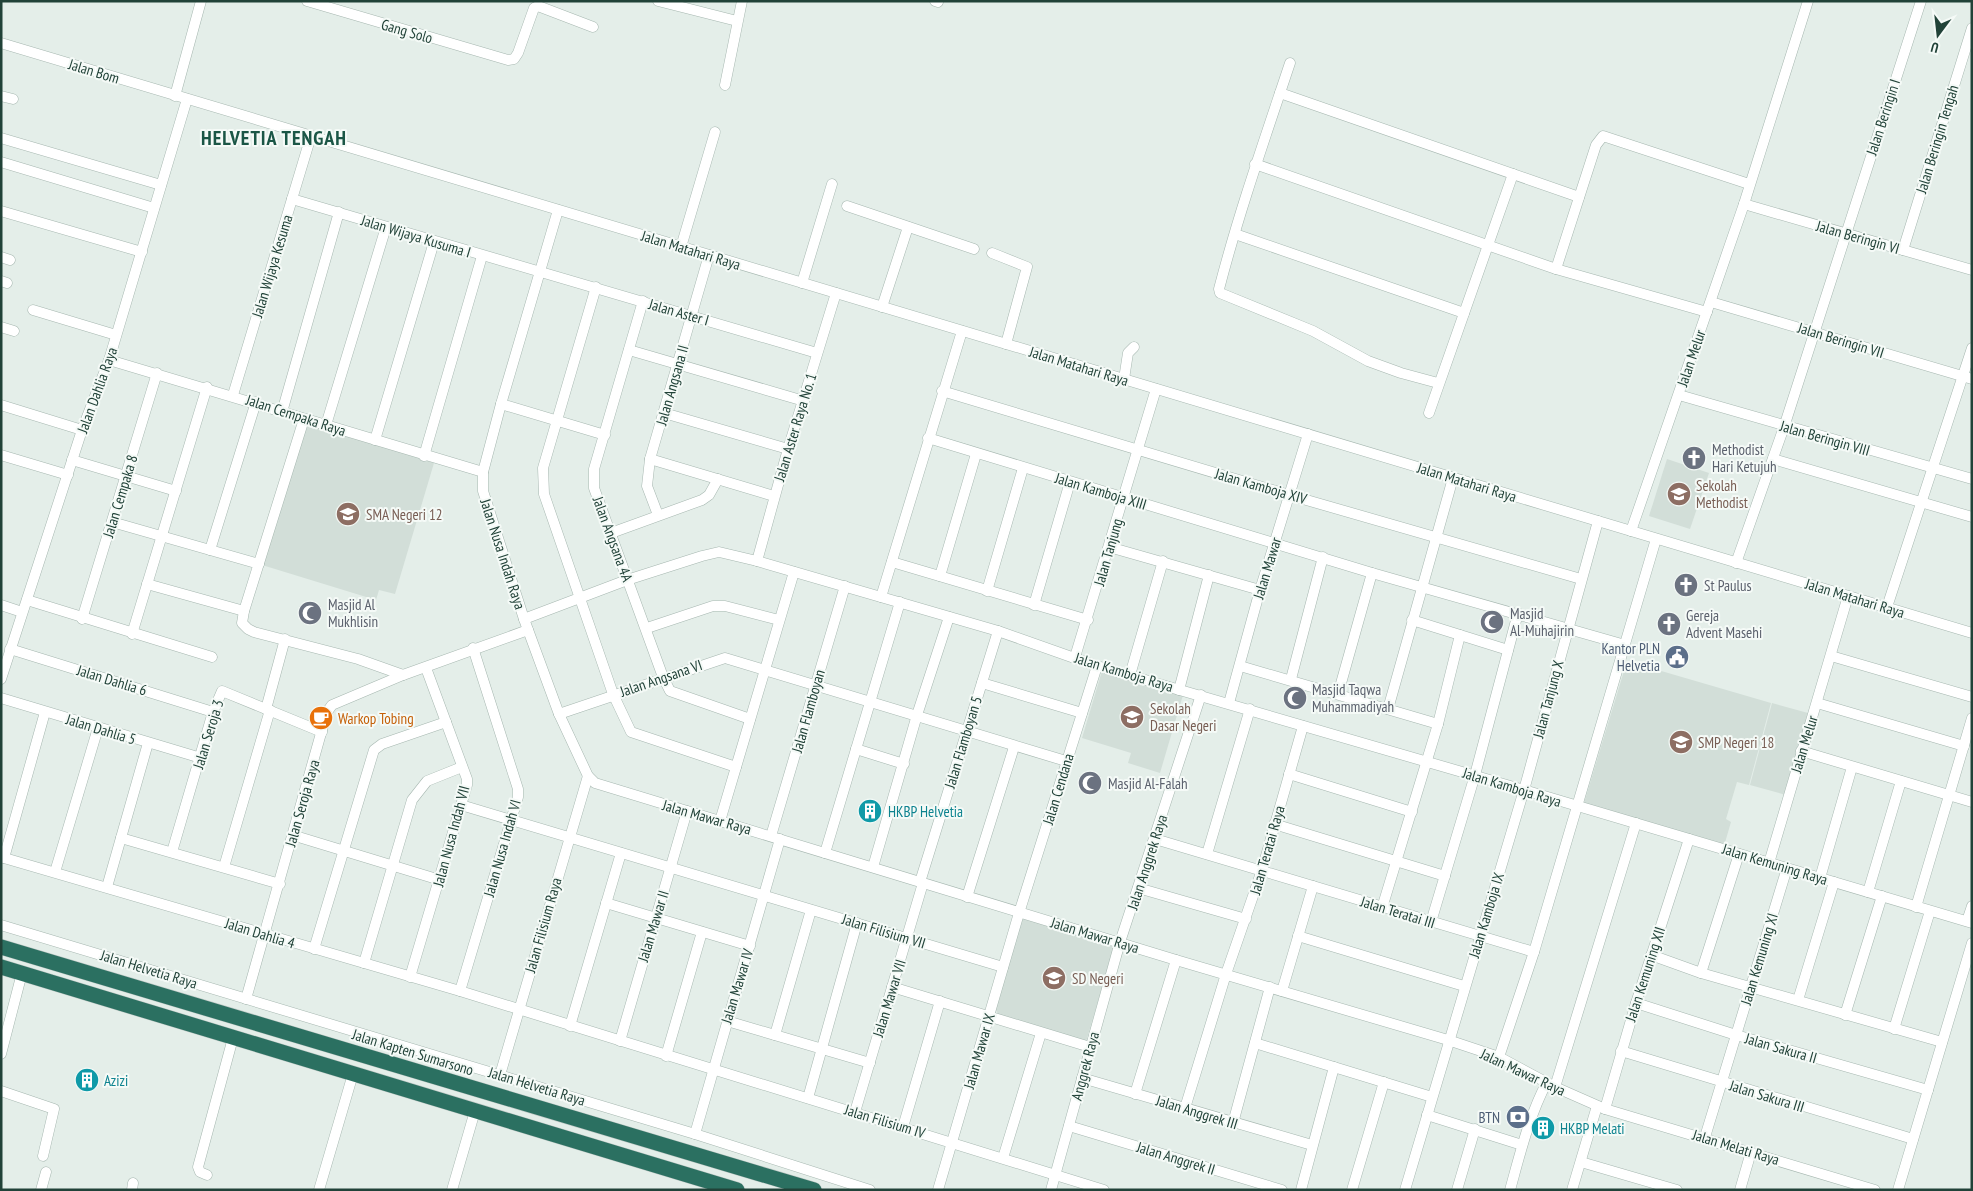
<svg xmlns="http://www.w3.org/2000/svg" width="1973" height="1191" font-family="'PT Sans Narrow',sans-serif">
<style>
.built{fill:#d2ded8}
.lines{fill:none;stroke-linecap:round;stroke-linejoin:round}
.minor-casing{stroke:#a6b7b0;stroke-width:11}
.highway-casing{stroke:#c1cac7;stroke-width:16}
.minor{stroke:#fff;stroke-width:10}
.highway{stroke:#2b7061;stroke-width:15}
.labels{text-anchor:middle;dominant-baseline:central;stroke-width:4;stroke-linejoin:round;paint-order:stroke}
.street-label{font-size:15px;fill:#214238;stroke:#f5faf7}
.worship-label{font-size:15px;fill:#5b616d;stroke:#f5faf7;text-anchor:start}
.education-label{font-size:15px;fill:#785e54;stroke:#f5faf7;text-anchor:start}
.service-label{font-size:15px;fill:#4e5e75;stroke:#f5faf7;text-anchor:end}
.food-label{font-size:15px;fill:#c56008;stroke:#f5faf7;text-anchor:start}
.culture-label{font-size:15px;fill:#0d838f;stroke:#f5faf7;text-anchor:start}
.district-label{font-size:20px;font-weight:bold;letter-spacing:1px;fill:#1b5646;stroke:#f5faf7}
</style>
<rect width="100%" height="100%" fill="#e4eee9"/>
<!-- built -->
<g class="built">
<polygon points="306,422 434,463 395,594 379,590 376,600 262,565"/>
<polygon points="1667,459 1709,473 1690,529 1649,516"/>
<polygon points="1627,661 1771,703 1749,785 1737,782 1726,819 1731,822 1724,846 1584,803"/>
<polygon points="1102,671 1183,695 1160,773 1128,763 1131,753 1082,738"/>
<polygon points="1772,703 1808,713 1786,795 1750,785"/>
<polygon points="1021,918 1114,946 1086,1042 1000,1017 995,1009"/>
</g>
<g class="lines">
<!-- minor casing -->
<g class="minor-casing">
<g id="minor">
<polyline points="307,1 508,60 514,59 518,53 534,8 538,6 593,27"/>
<polyline points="658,1 737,21"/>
<polyline points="935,1 938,2"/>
<polyline points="1,43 1972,633"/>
<path d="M 1290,63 C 1265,138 1239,212 1219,289 L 1220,293 L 1313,331 L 1368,361 L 1401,373 L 1438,383"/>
<polyline points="725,85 742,1"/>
<polyline points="1280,93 1579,197"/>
<polyline points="1,96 13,99"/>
<polyline points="175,96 201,1"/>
<polyline points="1,138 161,185"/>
<polyline points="1,162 154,208"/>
<polyline points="1255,164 1556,269 1707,312"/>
<polyline points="292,199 817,353"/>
<polyline points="1744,204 1972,270"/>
<polyline points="847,206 974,249"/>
<polyline points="558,210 501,404 483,472 483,491 524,619 559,714 588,776 595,783 1176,960 1448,1040 1499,1057 1555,1087 1605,1109 1875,1190"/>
<polyline points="1,211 142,252"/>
<polyline points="1235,234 1464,313"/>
<polyline points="681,247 715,132"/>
<polyline points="1903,250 1972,28"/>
<polyline points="992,253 1027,267 1006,344"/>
<polyline points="1,257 10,260"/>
<polyline points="1556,269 1596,145 1603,136 1749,184"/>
<polyline points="1,281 7,283"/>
<polyline points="802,283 832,184"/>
<polyline points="596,287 543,468 544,494 613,694 631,732 736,767"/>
<polyline points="643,301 594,469 594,488 663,677 670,691 750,719"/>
<polyline points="1711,302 1972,379"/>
<polyline points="882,307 908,227"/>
<polyline points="33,310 116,335"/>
<polyline points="1,327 14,331"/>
<polyline points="629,350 804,401"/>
<polyline points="109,360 483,472"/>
<polyline points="1124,379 1128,353 1134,347"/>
<polyline points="942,391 1289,495 1581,579"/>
<polyline points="233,395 311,136"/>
<polyline points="1679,395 1972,479"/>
<polyline points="501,404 605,435"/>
<polyline points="1,405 82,430"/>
<polyline points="282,412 339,212"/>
<polyline points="664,413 788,449"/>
<polyline points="1429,413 1513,174"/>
<polyline points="304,419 244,611 242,623 248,629 254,632 358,659 403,675"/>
<polyline points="326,425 386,227"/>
<polyline points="928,438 1372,573 1625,645"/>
<polyline points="375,440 434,242"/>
<polyline points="1,455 68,475"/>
<polyline points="424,456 482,256"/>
<polyline points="650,459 774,496"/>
<polyline points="1773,459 1972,517"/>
<polyline points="72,460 176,491"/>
<polyline points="658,515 647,486 650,459 709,255"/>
<polyline points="112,522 259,564"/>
<polyline points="1631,531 1744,204 1808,1"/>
<polyline points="611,533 702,500 709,495 718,479"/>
<polyline points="1109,547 1260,590"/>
<polyline points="210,550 256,402"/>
<polyline points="757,561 788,449 836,293"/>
<polyline points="892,562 1088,620"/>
<polyline points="1736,563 1784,427 1921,1"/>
<polyline points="940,576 976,454"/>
<polyline points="147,584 244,611"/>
<polyline points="987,591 1023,468"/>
<polyline points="881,597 962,331"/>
<polyline points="27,600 212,657"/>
<polyline points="1,605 22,612"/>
<polyline points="1034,605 1070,482"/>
<polyline points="1887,607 1972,348"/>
<polyline points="82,619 157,373"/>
<polyline points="524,619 627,580 702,556 719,552 757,561 998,631 1097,666 1524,790 1972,923"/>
<polyline points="1412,620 1508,650"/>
<polyline points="647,628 713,606 725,606 779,620"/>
<polyline points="132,634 207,387"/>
<polyline points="10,649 213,712"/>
<polyline points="1831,656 1972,697"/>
<polyline points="1075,657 1156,389"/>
<polyline points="1240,666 1438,724"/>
<polyline points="1130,675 1163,561"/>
<polyline points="1,679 82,430 109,360 187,99"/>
<polyline points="1291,679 1323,557"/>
<polyline points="982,683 1082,713"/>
<polyline points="1179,690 1209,575"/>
<polyline points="1338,694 1372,573"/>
<polyline points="1,698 201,758"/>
<polyline points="1229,703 1260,590 1308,434"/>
<polyline points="1817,703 1964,746"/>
<polyline points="266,709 285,639"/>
<polyline points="1388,709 1453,478"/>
<polyline points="559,714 725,658 1066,761"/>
<polyline points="856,749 904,764"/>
<polyline points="1801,751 1972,802"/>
<polyline points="1289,774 1412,812"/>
<polyline points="461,805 1003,967"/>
<polyline points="720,821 794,572"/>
<polyline points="1274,824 1445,876"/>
<polyline points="292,835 440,880"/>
<polyline points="771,836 845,586"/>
<polyline points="121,838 280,884"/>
<polyline points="1155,839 1534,952"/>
<polyline points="172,852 213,712 222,691 322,732"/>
<polyline points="825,853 900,602"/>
<polyline points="1207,854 1250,709"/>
<polyline points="1,857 460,991 1104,1190"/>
<polyline points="4,858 45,712"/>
<polyline points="1769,863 1848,596"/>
<polyline points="224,867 270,710"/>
<polyline points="873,867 917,715 949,617"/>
<polyline points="55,872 98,728"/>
<polyline points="1820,878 1852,767"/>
<polyline points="920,882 998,631"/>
<polyline points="107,887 148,743"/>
<polyline points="1138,888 1246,919"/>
<polyline points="1868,892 1901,781"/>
<polyline points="967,897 1014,747"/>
<polyline points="606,903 750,946"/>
<polyline points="1916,907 1972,718"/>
<polyline points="1382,908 1438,724 1460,635"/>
<polyline points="1967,921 1972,906"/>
<polyline points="1431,922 1475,775 1518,613"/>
<polyline points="1,925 695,1134 870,1190"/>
<polyline points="1298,936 1464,986"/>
<polyline points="314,949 374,750 382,744 446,722"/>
<polyline points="1651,955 1701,973 1942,1042"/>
<polyline points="364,963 412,800 427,781 462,767"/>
<polyline points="1701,973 1739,854"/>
<polyline points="410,977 467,785 467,779 426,668"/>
<polyline points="892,987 1090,1047"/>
<polyline points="460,991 518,797 518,789 473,648"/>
<polyline points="1282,991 1313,886"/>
<polyline points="246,999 327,712 332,705 403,675 528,630"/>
<polyline points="1798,1000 1834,882"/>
<polyline points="1636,1003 1736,1035 1928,1090"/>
<polyline points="1845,1015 1882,896"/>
<polyline points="727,1021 870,1063"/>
<polyline points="570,1026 621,853"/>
<polyline points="1894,1029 1930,911"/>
<polyline points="775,1035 811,910"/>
<polyline points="620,1041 687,811"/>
<polyline points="1255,1043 1432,1097"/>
<polyline points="1621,1051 1913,1139"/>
<polyline points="1,1054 22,973"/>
<polyline points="666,1056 702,932"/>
<polyline points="1499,1057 1534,952 1656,539"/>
<polyline points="500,1075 588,776"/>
<polyline points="1082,1078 1312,1145"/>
<polyline points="1555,1087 1636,823"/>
<polyline points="1,1091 54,1109 43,1156"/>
<polyline points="1135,1094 1176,960"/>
<polyline points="808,1098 857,923"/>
<polyline points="1185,1108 1226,974 1262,870 1303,726"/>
<polyline points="1605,1109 1636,1003 1689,839"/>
<polyline points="855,1112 923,883"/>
<polyline points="1427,1115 1522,1145"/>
<polyline points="1233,1123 1270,987"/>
<polyline points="1069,1126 1282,1190"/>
<polyline points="903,1127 940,1001"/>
<polyline points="695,1134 780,839"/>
<polyline points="1705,1137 1787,868"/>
<polyline points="1003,1158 1041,1033"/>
<polyline points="1581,1162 1677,1190"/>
<polyline points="207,1175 200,1172 198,1167 233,1038"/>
<polyline points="41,1190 46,1172"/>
<polyline points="132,1190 133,1183"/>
<polyline points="319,1190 353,1074"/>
<polyline points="452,1190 475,1111"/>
<polyline points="938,1190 1019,913 1097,666"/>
<polyline points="1051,1190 1120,942 1201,695"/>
<polyline points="1301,1190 1334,1067"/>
<polyline points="1352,1190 1384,1082"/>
<polyline points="1405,1190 1524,790 1598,521"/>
<polyline points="1457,1190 1475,1129"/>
<path d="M 1510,1190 C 1520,1154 1529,1116 1547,1082"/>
<polyline points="1572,1190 1597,1106"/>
<polyline points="1740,1190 1751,1152"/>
<polyline points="1898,1190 1972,943"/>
</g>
</g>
<!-- highway casing -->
<g class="highway-casing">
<g id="highway">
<polyline points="1,947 814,1190"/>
<polyline points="1,967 737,1190"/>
</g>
</g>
<!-- minor -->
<use href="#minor" class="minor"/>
<!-- highway -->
<use href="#highway" class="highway"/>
</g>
<!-- icons -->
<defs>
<g id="church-disc" transform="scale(1.25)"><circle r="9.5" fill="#6b7280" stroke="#f5faf7"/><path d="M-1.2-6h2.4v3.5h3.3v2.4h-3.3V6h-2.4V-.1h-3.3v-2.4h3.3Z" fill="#fff"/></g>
<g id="school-disc" transform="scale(1.25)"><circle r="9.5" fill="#8d6e63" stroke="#f5faf7"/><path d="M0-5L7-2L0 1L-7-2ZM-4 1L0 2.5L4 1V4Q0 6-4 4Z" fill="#fff"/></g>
<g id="mosque-disc" transform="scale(1.25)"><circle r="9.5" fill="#6b7280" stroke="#f5faf7"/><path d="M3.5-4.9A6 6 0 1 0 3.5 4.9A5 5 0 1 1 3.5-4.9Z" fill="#fff"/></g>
<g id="civic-disc" transform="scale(1.25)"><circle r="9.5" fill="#5c6f8a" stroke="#f5faf7"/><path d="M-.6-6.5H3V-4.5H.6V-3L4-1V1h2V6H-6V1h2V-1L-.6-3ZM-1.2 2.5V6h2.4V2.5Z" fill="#fff"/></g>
<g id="cafe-disc" transform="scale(1.25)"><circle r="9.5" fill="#e8710a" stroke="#f5faf7"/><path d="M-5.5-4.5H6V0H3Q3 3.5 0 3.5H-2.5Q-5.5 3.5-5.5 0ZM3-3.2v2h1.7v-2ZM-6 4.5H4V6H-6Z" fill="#fff"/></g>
<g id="building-disc" transform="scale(1.25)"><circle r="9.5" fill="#0f9aa8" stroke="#f5faf7"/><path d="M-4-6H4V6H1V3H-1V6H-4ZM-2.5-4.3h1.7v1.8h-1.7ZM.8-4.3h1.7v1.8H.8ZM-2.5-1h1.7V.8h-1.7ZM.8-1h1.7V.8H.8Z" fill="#fff"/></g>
<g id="bank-disc" transform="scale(1.25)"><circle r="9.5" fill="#5c6f8a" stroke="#f5faf7"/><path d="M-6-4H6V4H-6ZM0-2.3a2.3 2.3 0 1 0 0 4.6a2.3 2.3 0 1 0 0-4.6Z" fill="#fff"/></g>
</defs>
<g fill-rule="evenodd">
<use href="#church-disc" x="1694" y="458"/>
<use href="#school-disc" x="1679" y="494"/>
<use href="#school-disc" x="348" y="514"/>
<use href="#church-disc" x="1686" y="585"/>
<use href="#mosque-disc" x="310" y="613"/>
<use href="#mosque-disc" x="1492" y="622"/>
<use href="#church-disc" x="1669" y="624"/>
<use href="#civic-disc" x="1677" y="657"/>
<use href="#mosque-disc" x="1295" y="698"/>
<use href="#school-disc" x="1132" y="717"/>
<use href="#cafe-disc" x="321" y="718"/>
<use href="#school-disc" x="1681" y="742"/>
<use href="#mosque-disc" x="1090" y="783"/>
<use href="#building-disc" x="870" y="811"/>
<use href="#school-disc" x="1054" y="978"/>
<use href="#building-disc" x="87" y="1080"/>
<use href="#bank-disc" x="1518" y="1117"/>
<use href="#building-disc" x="1543" y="1128"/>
</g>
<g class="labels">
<!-- street labels -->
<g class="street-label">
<text transform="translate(407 31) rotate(16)">Gang Solo</text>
<text transform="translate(94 71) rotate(17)">Jalan Bom</text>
<text transform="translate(1883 117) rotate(-72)">Jalan Beringin I</text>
<text transform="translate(1937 139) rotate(-73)">Jalan Beringin Tengah</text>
<text transform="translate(416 236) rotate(17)">Jalan Wijaya Kusuma I</text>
<text transform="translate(1858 237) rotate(16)">Jalan Beringin VI</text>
<text transform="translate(691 250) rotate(17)">Jalan Matahari Raya</text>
<text transform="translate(272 266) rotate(-73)">Jalan Wijaya Kesuma</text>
<text transform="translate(679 312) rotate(16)">Jalan Aster I</text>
<text transform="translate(1841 340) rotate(17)">Jalan Beringin VII</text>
<text transform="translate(1691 358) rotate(-71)">Jalan Melur</text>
<text transform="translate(1079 366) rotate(17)">Jalan Matahari Raya</text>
<text transform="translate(672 385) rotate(-74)">Jalan Angsana II</text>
<text transform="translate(97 390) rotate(-70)">Jalan Dahlia Raya</text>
<text transform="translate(296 415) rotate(18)">Jalan Cempaka Raya</text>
<text transform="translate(795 427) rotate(-73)">Jalan Aster Raya No. 1</text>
<text transform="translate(1825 438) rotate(16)">Jalan Beringin VIII</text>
<text transform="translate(1467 482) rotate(17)">Jalan Matahari Raya</text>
<text transform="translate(1261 486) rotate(16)">Jalan Kamboja XIV</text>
<text transform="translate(1101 491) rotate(17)">Jalan Kamboja XIII</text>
<text transform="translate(120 496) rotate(-73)">Jalan Cempaka 8</text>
<text transform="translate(613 539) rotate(70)">Jalan Angsana 4A</text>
<text transform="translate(1108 552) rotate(-74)">Jalan Tanjung</text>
<text transform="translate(503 554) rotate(72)">Jalan Nusa Indah Raya</text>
<text transform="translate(1267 568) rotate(-73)">Jalan Mawar</text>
<text transform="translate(1855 598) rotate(17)">Jalan Matahari Raya</text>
<text transform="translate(1124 672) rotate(17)">Jalan Kamboja Raya</text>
<text transform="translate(661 678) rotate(-19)">Jalan Angsana VI</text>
<text transform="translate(112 680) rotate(17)">Jalan Dahlia 6</text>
<text transform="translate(1548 699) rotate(-75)">Jalan Tanjung X</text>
<text transform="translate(808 711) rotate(-74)">Jalan Flamboyan</text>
<text transform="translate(101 729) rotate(17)">Jalan Dahlia 5</text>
<text transform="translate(208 734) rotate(-73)">Jalan Seroja 3</text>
<text transform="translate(963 742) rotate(-73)">Jalan Flamboyan 5</text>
<text transform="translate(1804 744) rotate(-73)">Jalan Melur</text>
<text transform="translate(1512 787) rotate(17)">Jalan Kamboja Raya</text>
<text transform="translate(1058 789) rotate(-73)">Jalan Cendana</text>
<text transform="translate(302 803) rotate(-74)">Jalan Seroja Raya</text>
<text transform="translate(707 817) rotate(16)">Jalan Mawar Raya</text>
<text transform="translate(451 836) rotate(-75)">Jalan Nusa Indah VII</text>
<text transform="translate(502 848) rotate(-74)">Jalan Nusa Indah VI</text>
<text transform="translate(1267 850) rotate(-74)">Jalan Teratai Raya</text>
<text transform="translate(1147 862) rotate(-72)">Jalan Anggrek Raya</text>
<text transform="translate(1775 864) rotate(17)">Jalan Kemuning Raya</text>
<text transform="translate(1398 912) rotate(17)">Jalan Teratai III</text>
<text transform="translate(1486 915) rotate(-73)">Jalan Kamboja IX</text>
<text transform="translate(543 925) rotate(-74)">Jalan Filisium Raya</text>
<text transform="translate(653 926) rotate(-73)">Jalan Mawar II</text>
<text transform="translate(884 931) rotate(17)">Jalan Filisium VII</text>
<text transform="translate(260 933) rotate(17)">Jalan Dahlia 4</text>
<text transform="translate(1095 935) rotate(17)">Jalan Mawar Raya</text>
<text transform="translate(1759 959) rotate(-73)">Jalan Kemuning XI</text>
<text transform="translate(149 969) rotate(17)">Jalan Helvetia Raya</text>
<text transform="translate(1645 974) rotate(-72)">Jalan Kemuning XII</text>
<text transform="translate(737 986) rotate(-73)">Jalan Mawar IV</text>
<text transform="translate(889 998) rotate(-73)">Jalan Mawar VII</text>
<text transform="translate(1781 1048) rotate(16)">Jalan Sakura II</text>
<text transform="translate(979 1051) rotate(-74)">Jalan Mawar IX</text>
<text transform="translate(413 1052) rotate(17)">Jalan Kapten Sumarsono</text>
<text transform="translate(1085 1066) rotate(-75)">Anggrek Raya</text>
<text transform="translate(1523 1072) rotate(25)">Jalan Mawar Raya</text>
<text transform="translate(537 1086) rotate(17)">Jalan Helvetia Raya</text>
<text transform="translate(1767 1096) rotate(17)">Jalan Sakura III</text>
<text transform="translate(1197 1112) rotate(17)">Jalan Anggrek III</text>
<text transform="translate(885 1121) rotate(17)">Jalan Filisium IV</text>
<text transform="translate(1736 1147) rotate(17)">Jalan Melati Raya</text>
<text transform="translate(1176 1158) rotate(17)">Jalan Anggrek II</text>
</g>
<!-- worship labels -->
<g class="worship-label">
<text x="1712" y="449">Methodist<tspan x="1712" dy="17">Hari Ketujuh</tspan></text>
<text x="1704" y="585">St Paulus</text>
<text x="328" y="604">Masjid Al<tspan x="328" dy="17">Mukhlisin</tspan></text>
<text x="1510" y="613">Masjid<tspan x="1510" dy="17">Al-Muhajirin</tspan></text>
<text x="1686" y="615">Gereja<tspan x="1686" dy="17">Advent Masehi</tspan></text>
<text x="1312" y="689">Masjid Taqwa<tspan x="1312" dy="17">Muhammadiyah</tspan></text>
<text x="1108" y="783">Masjid Al-Falah</text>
</g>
<!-- education labels -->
<g class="education-label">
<text x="1696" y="485">Sekolah<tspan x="1696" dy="17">Methodist</tspan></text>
<text x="366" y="514">SMA Negeri 12</text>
<text x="1150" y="708">Sekolah<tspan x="1150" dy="17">Dasar Negeri</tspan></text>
<text x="1698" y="742">SMP Negeri 18</text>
<text x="1072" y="978">SD Negeri</text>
</g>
<!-- service labels -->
<g class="service-label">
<text x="1660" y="648">Kantor PLN<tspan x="1660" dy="17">Helvetia</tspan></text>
<text x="1500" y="1117">BTN</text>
</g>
<!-- food labels -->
<g class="food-label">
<text x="338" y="718">Warkop Tobing</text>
</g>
<!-- culture labels -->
<g class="culture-label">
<text x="888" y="811">HKBP Helvetia</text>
<text x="104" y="1080">Azizi</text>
<text x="1560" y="1128">HKBP Melati</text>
</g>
<!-- district labels -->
<g class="district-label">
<text x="274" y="138">HELVETIA TENGAH</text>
</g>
</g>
<!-- border -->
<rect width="1973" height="1191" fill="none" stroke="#214238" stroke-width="5"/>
<!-- north arrow -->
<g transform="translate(1938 35) rotate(195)" stroke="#f5faf7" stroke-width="4" paint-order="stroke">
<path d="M0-4L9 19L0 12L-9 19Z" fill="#214238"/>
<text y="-8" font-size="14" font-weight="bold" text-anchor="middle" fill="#214238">U</text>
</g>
</svg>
